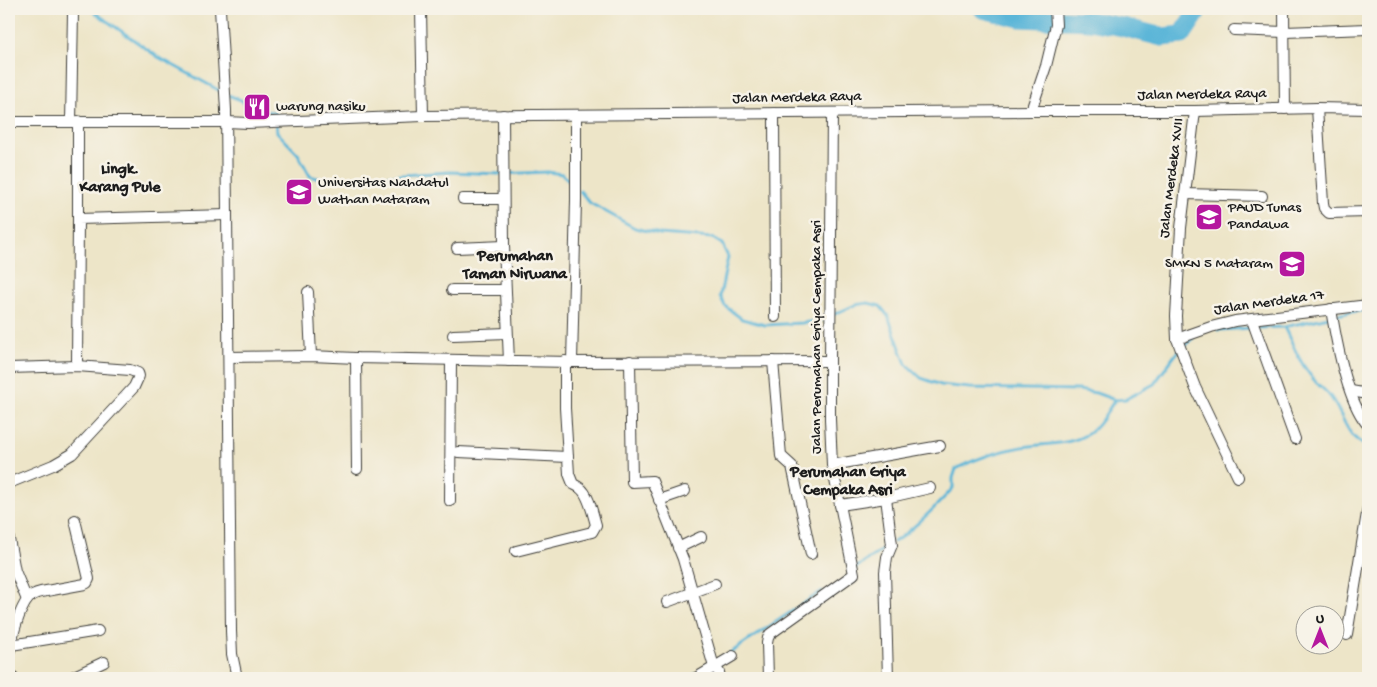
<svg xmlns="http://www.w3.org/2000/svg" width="1377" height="687" font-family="'Gochi Hand',sans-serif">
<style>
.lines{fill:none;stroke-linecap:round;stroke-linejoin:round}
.stream{stroke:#5bb6d8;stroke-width:3}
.river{stroke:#5bb6d8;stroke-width:19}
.minor-casing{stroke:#3b3a36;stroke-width:12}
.minor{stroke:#fff;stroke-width:10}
.labels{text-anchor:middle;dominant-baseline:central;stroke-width:5;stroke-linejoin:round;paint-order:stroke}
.street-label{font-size:15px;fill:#1c1c1c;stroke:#f7f3e8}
.poi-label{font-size:15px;fill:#1c1c1c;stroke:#f7f3e8;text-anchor:start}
.neighbourhood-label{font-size:16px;font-weight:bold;fill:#1c1c1c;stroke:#f7f3e8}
</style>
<rect width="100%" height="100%" fill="#f7f3e8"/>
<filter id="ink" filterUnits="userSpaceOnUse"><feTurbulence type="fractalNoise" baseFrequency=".02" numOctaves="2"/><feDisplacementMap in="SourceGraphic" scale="10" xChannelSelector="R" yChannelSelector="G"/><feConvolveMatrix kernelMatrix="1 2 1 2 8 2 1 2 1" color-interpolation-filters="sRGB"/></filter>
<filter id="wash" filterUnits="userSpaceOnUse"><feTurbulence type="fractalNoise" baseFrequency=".0096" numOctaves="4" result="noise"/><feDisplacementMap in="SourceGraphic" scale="20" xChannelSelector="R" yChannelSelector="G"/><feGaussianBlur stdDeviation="1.12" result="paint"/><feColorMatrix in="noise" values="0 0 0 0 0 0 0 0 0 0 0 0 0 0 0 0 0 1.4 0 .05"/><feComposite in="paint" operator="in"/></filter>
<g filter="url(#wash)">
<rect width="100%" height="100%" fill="#ede5c8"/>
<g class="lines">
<!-- stream -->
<g class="stream">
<polyline points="90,9 158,57 222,92"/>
<polyline points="228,95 241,100 251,110 275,112 277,132 298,154 310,176 324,180 450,172 500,174 548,172 562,174 574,185"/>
<polyline points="580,191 590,203 635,228 660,234 712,238 722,244 728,257 720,296 725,306 742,319 765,325 802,323 821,320 855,305 868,303 880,306 888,316 906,364 921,378 941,385 970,388 1078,390 1096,393 1115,400 1126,399 1154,384 1178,351"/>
<path d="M 1284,327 C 1293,345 1301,366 1315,381 C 1319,386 1325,390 1329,395 C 1342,410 1346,440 1368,446"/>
<polyline points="1258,328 1284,327 1351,312 1368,310"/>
<polyline points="1218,330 1252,328"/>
<polyline points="1183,347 1193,338"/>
<path d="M 894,542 C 916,527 935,508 953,488 L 953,478 L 956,469 C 976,458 999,451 1022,447 C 1044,443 1070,446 1089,433 C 1100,426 1107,411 1115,400"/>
<polyline points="854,569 888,546"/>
<polyline points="730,653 822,591"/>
<polyline points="687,678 695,674"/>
</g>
<!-- river -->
<polyline class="river" points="983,9 1020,18 1090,21 1123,27 1162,37 1182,35 1196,14 1197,9"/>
</g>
</g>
<g filter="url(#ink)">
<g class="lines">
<!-- minor casing -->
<g class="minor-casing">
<g id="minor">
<polyline points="220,9 226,110 231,631 232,654 237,678"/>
<polyline points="421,9 423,116"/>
<polyline points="1284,9 1285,109"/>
<polyline points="1234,30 1285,32 1368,29"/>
<polyline points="1317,108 1323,203 1324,208 1329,213 1368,212"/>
<polyline points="1031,111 1046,66 1056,25 1055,9"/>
<polyline points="1195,111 1181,228 1176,316 1177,339 1195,387 1238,477"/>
<polyline points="774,113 775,317"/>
<polyline points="503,115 504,246 509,361"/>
<polyline points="78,121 78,219"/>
<polyline points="9,122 227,122 248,123 423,116 1031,111 1195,111 1317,108 1368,109"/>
<polyline points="71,122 73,12"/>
<polyline points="1185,194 1262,196"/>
<polyline points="463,199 503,199"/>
<polyline points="457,248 504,246"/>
<polyline points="452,290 505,290"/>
<polyline points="308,292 311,356"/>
<path d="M 1331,309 C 1336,340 1347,403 1368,425"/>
<polyline points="1252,320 1295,439"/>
<polyline points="453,335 507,333"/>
<polyline points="1177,339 1211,327 1235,321 1368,305"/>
<polyline points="229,357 311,356 356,358 572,362 830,361"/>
<polyline points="356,358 357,469"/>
<polyline points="630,361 632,482 652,481 683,559 714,667 719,672 720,678"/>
<polyline points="773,361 781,456 792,466 811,554"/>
<polyline points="572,362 576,200 576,115"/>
<polyline points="77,366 78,219 227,215"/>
<polyline points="9,368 77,366 130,370 138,373 139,376 134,387 72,454 53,465 9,483"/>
<polyline points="1351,391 1368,394"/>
<polyline points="458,452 568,457"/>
<polyline points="832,465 940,446"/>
<polyline points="886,498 892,545 887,557 885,572 888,678"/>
<polyline points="659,500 685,491"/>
<polyline points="450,501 451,360"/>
<polyline points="840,505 886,498 930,488"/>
<polyline points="9,539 15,571 27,600"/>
<polyline points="678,548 701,537"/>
<path d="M 516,551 L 592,532 L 596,525 C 593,515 589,494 580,488 C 578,486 575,485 573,484 L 569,474 L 565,408 L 565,361"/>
<polyline points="667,602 715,584"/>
<polyline points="1347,635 1368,507"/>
<polyline points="11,645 98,631"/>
<path d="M 13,678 C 12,676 10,674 9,671 C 5,657 18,611 28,599 C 31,595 36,593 41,592 L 85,584 L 87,583 L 89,579 L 75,520"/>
<polyline points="70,678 104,662"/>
<polyline points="696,678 733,656"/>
<polyline points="768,678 767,643 768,638 770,634 854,574 832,465 830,419 830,361 832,113"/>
</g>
</g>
<!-- minor -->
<use href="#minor" class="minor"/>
</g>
</g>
<!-- icons -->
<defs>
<g id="restaurant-square" transform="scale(1.4375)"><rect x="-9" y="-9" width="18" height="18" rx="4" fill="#b5179e" stroke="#f7f3e8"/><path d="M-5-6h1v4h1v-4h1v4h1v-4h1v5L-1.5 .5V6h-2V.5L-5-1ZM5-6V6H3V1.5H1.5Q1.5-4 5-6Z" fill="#fff"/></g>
<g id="university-square" transform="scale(1.4375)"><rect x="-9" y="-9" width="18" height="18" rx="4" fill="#b5179e" stroke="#f7f3e8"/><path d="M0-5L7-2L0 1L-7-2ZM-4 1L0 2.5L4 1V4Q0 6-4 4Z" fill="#fff"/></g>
<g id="school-square" transform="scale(1.4375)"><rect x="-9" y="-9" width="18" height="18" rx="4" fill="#b5179e" stroke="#f7f3e8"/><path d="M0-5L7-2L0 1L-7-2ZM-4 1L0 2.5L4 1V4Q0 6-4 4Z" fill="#fff"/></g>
</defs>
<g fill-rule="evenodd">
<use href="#restaurant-square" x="257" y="107"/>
<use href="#university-square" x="299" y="192"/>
<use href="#school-square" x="1209" y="217"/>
<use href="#school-square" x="1292" y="264"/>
</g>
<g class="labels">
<!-- street labels -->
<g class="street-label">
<text transform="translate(1202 95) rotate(-1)">Jalan Merdeka Raya</text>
<text transform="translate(797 98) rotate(-1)">Jalan Merdeka Raya</text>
<text transform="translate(1172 178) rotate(-83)">Jalan Merdeka XVII</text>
<text transform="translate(1269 303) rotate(-8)">Jalan Merdeka 17</text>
<text transform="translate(817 337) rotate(-90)">Jalan Perumahan Griya Cempaka Asri</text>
</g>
<!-- poi labels -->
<g class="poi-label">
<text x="276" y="107">warung nasiku</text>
<text x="318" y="183">Universitas Nahdatul<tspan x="318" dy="17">Wathan Mataram</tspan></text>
<text x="1228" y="208">PAUD Tunas<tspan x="1228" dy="17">Pandawa</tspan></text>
<text x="1273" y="264" text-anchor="end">SMKN 5 Mataram</text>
</g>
<!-- neighbourhood labels -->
<g class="neighbourhood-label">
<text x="120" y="170">Lingk.<tspan x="120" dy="18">Karang Pule</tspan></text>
<text x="515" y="257">Perumahan<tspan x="515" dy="18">Taman Nirwana</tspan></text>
<text x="848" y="473">Perumahan Griya<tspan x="848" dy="18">Cempaka Asri</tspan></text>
</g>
</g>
<!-- margin -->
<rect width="1377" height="687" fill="none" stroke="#f7f3e8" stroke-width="30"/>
<!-- north arrow -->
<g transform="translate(1320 630)"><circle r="24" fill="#f7f3e8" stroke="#9f9d96"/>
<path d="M0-4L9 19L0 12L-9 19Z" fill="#b5179e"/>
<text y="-8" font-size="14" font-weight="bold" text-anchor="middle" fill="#1c1c1c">U</text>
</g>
</svg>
